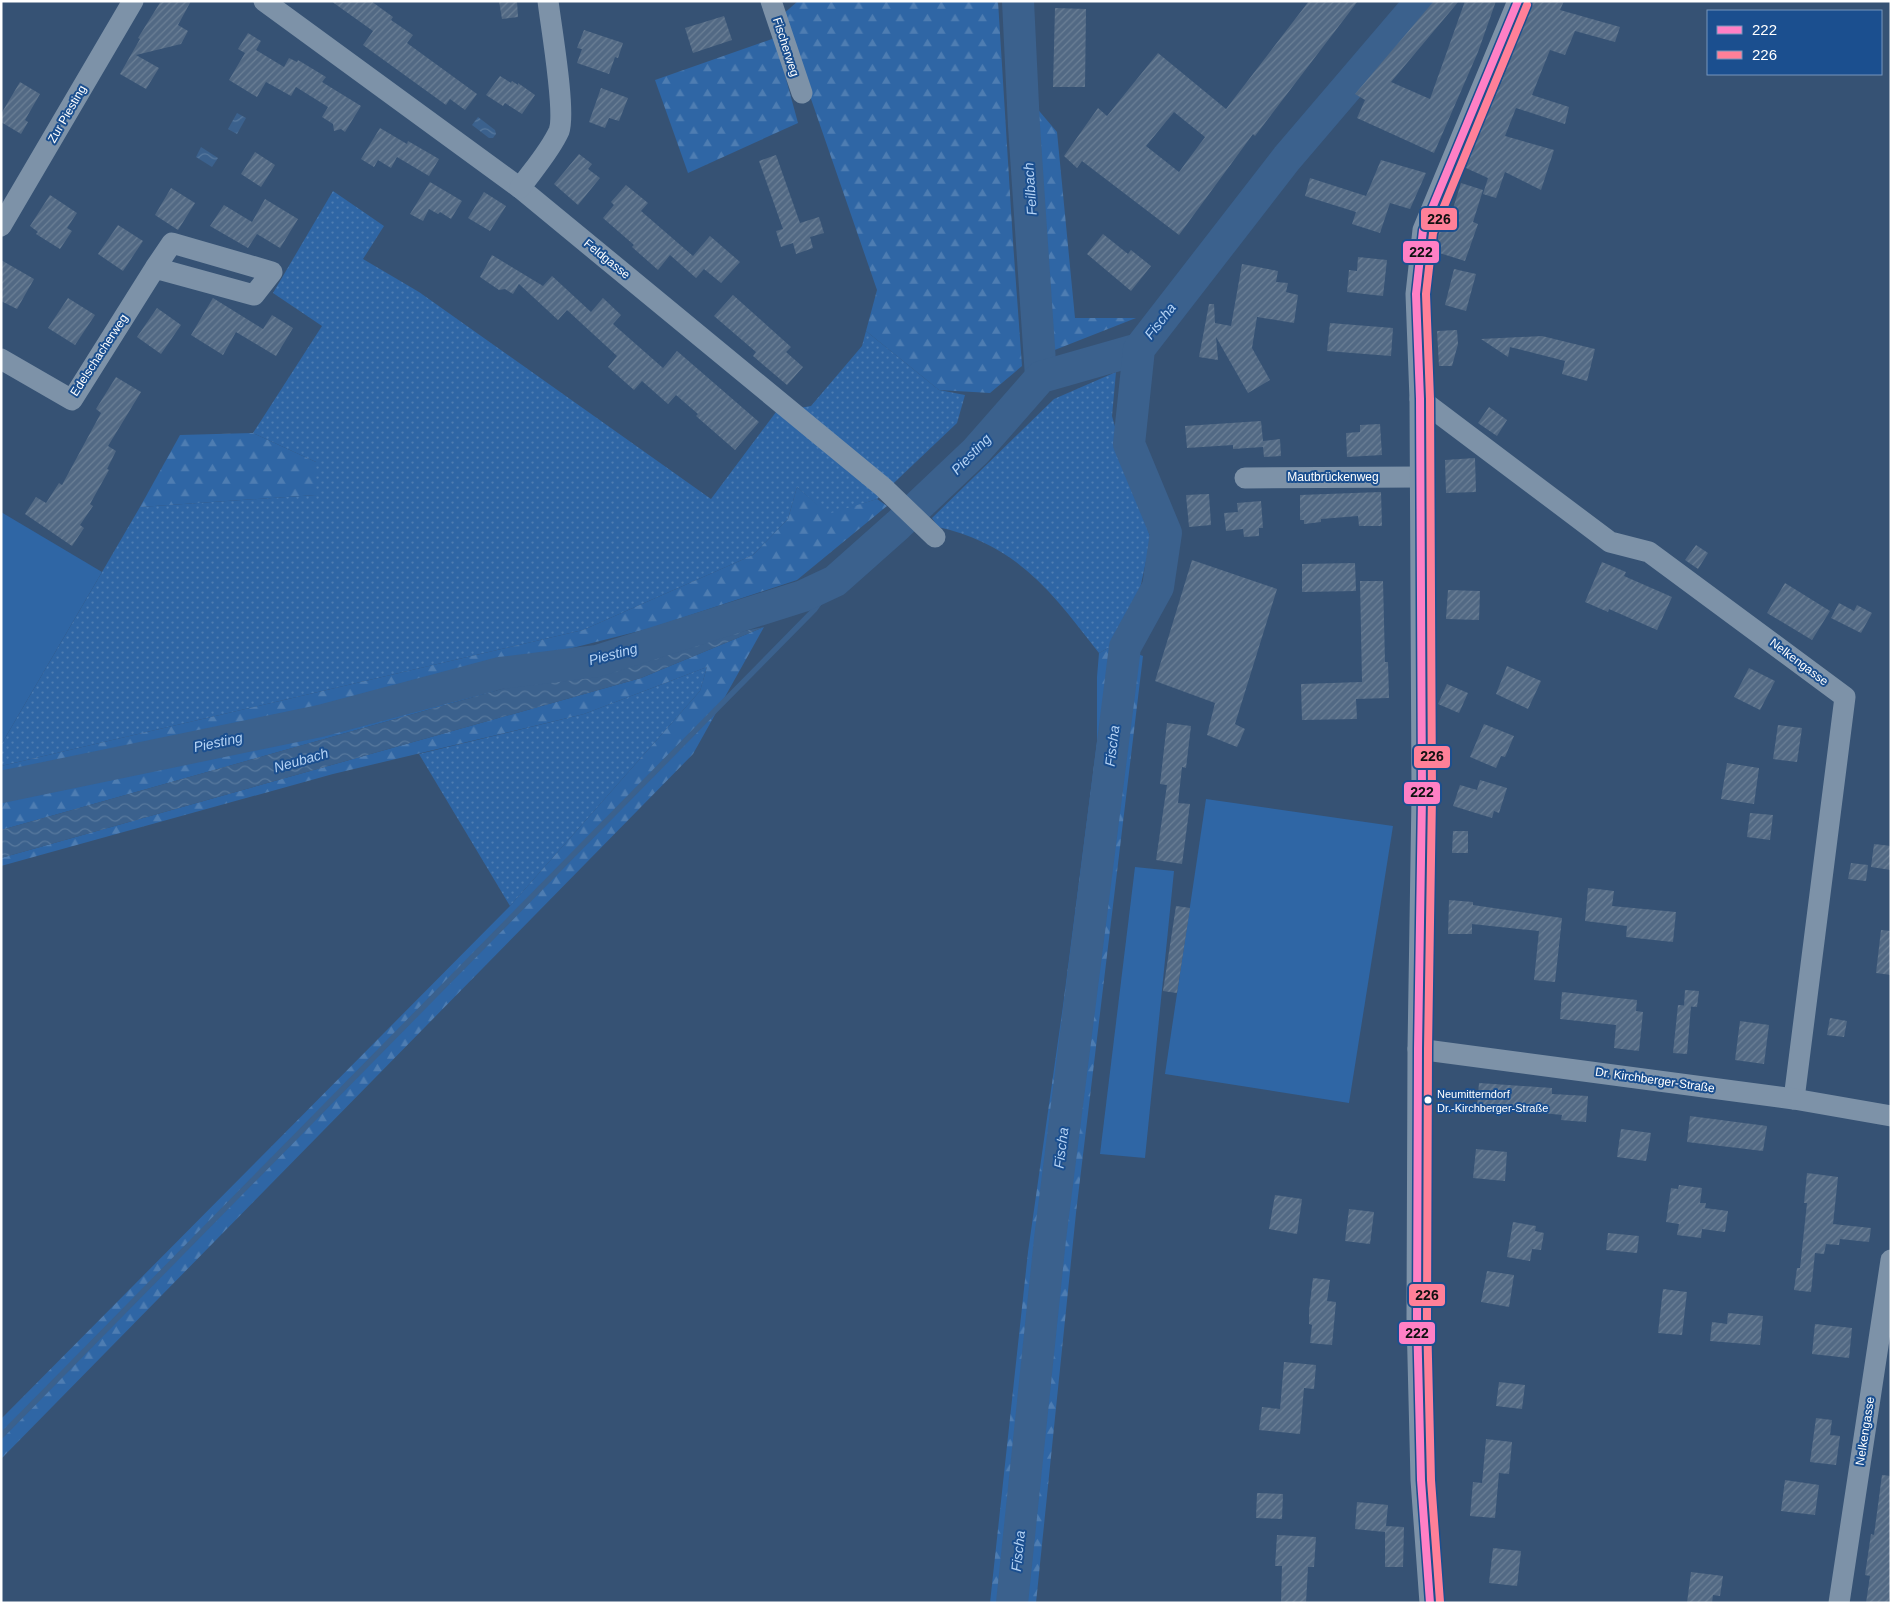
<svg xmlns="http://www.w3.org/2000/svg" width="1892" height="1604" font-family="Arial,sans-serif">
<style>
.grass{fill:url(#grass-dots)}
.forest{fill:url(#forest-firs)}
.garden{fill:#2f66a5}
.water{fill:url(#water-waves)}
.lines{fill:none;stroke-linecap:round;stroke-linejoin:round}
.stream{stroke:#3b618d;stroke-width:5.5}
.river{stroke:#3b618d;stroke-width:32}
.building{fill:url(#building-hatch);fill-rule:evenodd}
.minor{stroke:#7d92a8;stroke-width:21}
.bus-1-casing{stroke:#1b4f8f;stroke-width:11}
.bus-2-casing{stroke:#1b4f8f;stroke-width:11}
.bus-1{stroke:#ff80c5;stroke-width:8}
.bus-2{stroke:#ff8098;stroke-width:8}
.bus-dot{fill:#fff;stroke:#1b4f8f;stroke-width:2}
.labels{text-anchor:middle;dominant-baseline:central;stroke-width:4;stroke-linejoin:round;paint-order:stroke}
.bus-label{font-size:11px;fill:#fff;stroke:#1b4f8f;text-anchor:start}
.street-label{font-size:12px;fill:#fff;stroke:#1b4f8f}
.water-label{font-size:14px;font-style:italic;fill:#b5d3f5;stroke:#1b4f8f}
.line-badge{stroke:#1b4f8f;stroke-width:2}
.pale-badge-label{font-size:14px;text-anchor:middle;font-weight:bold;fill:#111}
</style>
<defs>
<pattern id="grass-dots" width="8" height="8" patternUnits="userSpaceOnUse" patternTransform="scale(1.25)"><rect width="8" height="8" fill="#2f66a5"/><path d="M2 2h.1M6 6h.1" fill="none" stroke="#4e7db2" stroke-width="1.8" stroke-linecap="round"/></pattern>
<pattern id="forest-firs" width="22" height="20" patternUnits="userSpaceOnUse" patternTransform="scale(1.25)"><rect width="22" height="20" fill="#2f66a5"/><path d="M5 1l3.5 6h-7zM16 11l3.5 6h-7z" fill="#4e7db2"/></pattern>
<pattern id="water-waves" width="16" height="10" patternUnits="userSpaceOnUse" patternTransform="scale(1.25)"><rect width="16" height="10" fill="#3b618d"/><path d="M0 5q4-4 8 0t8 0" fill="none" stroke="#58799e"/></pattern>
<pattern id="building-hatch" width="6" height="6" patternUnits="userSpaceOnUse" patternTransform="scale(1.25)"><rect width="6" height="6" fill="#526984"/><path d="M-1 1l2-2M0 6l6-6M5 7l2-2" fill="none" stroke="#6c8096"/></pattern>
</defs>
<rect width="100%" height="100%" fill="#365274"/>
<!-- grass -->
<g class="grass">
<polygon points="333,191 384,226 363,259 419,292 711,499 776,412 811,406 862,346 866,331 939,390 965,395 957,423 877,499 828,515 797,487 788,519 753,555 583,630 1,766 1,745 140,507 316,495 316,462 253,433 322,326 273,293"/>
<path d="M 1116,372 L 1112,416 L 1129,477 L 1151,539 L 1137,602 L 1114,645 L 1099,653 C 1052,593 1018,545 938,527 L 932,518 L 1054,399 Z"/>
<polygon points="707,667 700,691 510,906 419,754 584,714"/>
</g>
<!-- forest -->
<g class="forest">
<polygon points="798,1 998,1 1013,242 1022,366 990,393 939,390 866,331 877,290 782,15"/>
<polygon points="775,38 798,123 688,173 655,80"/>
<polygon points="1029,99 1057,132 1075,318 1136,318 1047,353"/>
<polygon points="253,433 316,462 316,495 140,507 180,435"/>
<polygon points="797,487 828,514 877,499 887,506 797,580 651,628 529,659 495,691 1,830 1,766 583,630 753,555 788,519"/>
<polygon points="764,627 693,754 1,1459 1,1419 510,906 700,691 707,667 584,714 333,774 1,866 1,858 641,678"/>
<polygon points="1114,645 1143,656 1076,1213 1036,1603 990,1603 1028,1252 1063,1006 1097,742 1097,677 1099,653"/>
</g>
<!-- garden -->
<g class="garden">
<polygon points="1,512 102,572 1,745"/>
<polygon points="1206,799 1393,826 1349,1103 1165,1074"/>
<polygon points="1135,867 1174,871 1145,1158 1100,1154"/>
</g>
<!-- water -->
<g class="water">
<polygon points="237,113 246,118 237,134 228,129"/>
<polygon points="478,117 495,130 496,134 493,138 489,138 472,125"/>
<polygon points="201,147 218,158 212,167 196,157"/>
<polygon points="764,627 641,678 1,858 1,830 495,691 597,661"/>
</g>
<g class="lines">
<!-- stream -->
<polyline class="stream" points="1,1436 815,609 835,581"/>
<!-- river -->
<g class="river">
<polyline points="1018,1 1024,126 1041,377"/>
<polyline points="1,787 320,721 500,673 597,661 803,596 835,581 898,525 976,451 1041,377 1139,349"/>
<polyline points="1012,1603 1050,1239 1125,647 1158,587 1166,533 1129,444 1139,349 1287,158 1421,1"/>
</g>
</g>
<!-- building -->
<g class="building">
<polygon points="161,1 191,1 178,25 188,31 181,44 136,55 159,68 146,89 120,74 140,39 138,38"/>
<polygon points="331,1 371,1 393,17 391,20 413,35 407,43 477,94 465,110 450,99 446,105 363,45 373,31"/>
<polygon points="499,1 517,1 518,17 502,19"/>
<path d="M 1309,1 L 1358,1 L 1255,136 L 1253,134 L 1179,235 L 1082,161 L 1077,168 L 1064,156 L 1098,108 L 1107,116 L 1158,53 L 1226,109 ZM 1174,112 L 1205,137 L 1179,172 L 1146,146 Z"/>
<polygon points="1434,1 1459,1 1391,82 1430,99 1465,1 1496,1 1478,52 1434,153 1357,118 1365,100 1355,94"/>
<polygon points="1533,1 1564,1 1560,10 1620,27 1615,42 1575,31 1565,55 1550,50 1532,95 1569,107 1565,124 1516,108 1505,136 1554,150 1541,190 1505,172 1496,198 1483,194 1488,178 1466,168 1475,140 1500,85"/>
<polygon points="1055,8 1086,9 1085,87 1053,87"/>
<polygon points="724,16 732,40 693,53 685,28"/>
<polygon points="584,30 623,43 618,58 615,57 609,74 577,63 582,49 577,48"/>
<polygon points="248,33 261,41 256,50 284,67 289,58 297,62 298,60 326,77 322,82 361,106 345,132 341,129 334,131 333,124 322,117 328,107 296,87 291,96 266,82 257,97 229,80 245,53 238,49"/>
<polygon points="500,76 511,83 512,81 518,85 518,83 535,95 522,114 505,103 503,106 486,95"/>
<polygon points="20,82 40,94 25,120 28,122 21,134 1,122 1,114"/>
<polygon points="601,88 628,98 619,121 609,118 605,128 589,122"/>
<polygon points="380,128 407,144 408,141 439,159 429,176 397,157 391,168 378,160 374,167 361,159"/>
<polygon points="255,152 275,165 261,187 241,174"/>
<polygon points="579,154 592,164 588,169 600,178 578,205 554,184"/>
<polygon points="776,155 800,223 819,217 824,233 810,237 813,248 796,254 793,243 781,247 776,231 783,229 759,161"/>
<polygon points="1381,160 1426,173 1410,209 1390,203 1380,233 1352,224 1356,212 1305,196 1310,178 1366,196"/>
<polygon points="430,182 462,201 451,219 440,212 438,214 429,209 423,221 410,214"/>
<polygon points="1461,183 1483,190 1473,222 1478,224 1465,261 1433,251 1445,214 1451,215"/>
<polygon points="626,185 648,203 641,211 693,256 710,236 740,262 721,283 704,269 696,278 670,255 658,270 632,247 634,245 603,218 614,205 611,202"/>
<polygon points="171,188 195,203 178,230 155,215"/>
<polygon points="484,192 506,206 490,231 468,218"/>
<polygon points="50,195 77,213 67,228 72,231 60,249 36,234 38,232 30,226"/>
<polygon points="265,199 298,219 280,248 257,234 248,248 210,226 224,205 252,222"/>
<polygon points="118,225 143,241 123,271 98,254"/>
<polygon points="1103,234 1128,254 1131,250 1151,266 1131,291 1087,254"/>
<polygon points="492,255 543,286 552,276 591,312 603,298 621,315 613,324 663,368 677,351 759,422 735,450 696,416 698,414 676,395 668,404 642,381 634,390 608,367 617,356 567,310 558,320 519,284 513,294 505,289 499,290 480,277"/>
<polygon points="1358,257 1387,260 1383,296 1347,292 1349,270 1357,271"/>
<polygon points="1,260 34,279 17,309 1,301"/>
<polygon points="1242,264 1278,271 1276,282 1288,283 1286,292 1298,295 1294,323 1257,317 1252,348 1270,380 1248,393 1216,337 1218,360 1199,357 1209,304 1214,304 1215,323 1231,326"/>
<polygon points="1454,269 1476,274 1466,311 1445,305"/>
<polygon points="733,295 791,347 786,352 803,367 787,385 753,356 756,352 714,316"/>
<polygon points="68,298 95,315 75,345 48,328"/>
<polygon points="213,298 263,329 272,315 293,328 276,356 236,332 223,355 191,335"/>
<polygon points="157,308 181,325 161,354 137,337"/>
<polygon points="1330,323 1393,328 1391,356 1327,351"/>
<polygon points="1457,330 1458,344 1452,366 1439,366 1437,331"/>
<polygon points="1542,336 1595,349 1587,381 1562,374 1565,361 1510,347 1508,357 1481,339"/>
<polygon points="116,377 141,392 108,446 116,451 107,469 109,470 90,504 93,506 80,525 84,528 72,546 25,514 36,497 46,503 59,483 62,485 101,413 96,409"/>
<polygon points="1489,407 1507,420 1497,436 1478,423"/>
<polygon points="1261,421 1263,441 1280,439 1281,456 1264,457 1263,447 1233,449 1233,445 1187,448 1185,426"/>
<polygon points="1380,424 1382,455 1347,457 1346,433 1360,432 1360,425"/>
<polygon points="1475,458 1476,492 1446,493 1445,460"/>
<polygon points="1381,492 1382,526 1359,526 1358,516 1321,519 1321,522 1304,524 1304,520 1300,520 1300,495"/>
<polygon points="1209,494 1211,525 1189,527 1186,495"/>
<polygon points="1261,501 1263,528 1259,528 1259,536 1244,537 1243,529 1226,531 1224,513 1238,512 1237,503"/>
<polygon points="1696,545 1708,553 1698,569 1685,560"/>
<polygon points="1192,560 1277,589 1235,724 1245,729 1237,747 1207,735 1215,703 1155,681"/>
<polygon points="1602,562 1626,572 1624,576 1672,597 1657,630 1609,609 1608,612 1585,602"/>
<polygon points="1355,563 1356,591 1302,592 1302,564"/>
<polygon points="1360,581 1383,581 1385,662 1388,662 1389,698 1356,699 1357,719 1302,720 1301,684 1362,682"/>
<polygon points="1785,583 1830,611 1812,640 1767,613"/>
<polygon points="1448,590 1480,591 1479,620 1446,619"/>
<polygon points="1839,603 1854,611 1857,605 1872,613 1861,633 1831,618"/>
<polygon points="1507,666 1541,681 1528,709 1496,694"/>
<polygon points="1749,668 1775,681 1760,710 1734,697"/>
<polygon points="1447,684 1468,693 1459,713 1438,704"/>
<polygon points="1167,723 1191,726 1186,768 1182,767 1178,803 1190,804 1182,864 1156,860 1167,785 1160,784"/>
<polygon points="1484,724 1514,736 1505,757 1501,756 1496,768 1470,757"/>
<polygon points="1778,725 1802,728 1797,762 1773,759"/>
<polygon points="1727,763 1759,768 1754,804 1721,799"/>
<polygon points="1480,780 1507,788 1499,813 1494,811 1492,818 1453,806 1460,785 1477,790"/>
<polygon points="1750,813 1773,815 1770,840 1747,837"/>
<polygon points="1453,831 1468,831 1468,853 1452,853"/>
<polygon points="1874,844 1891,846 1891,870 1871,867"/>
<polygon points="1851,863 1868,865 1866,881 1848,879"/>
<polygon points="1588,888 1614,891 1612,906 1676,912 1673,942 1626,937 1627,926 1585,921"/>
<polygon points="1449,900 1473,902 1473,905 1562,918 1555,982 1534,980 1539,931 1472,924 1472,934 1448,934"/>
<polygon points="1176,906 1190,908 1177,993 1163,991"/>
<polygon points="1881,930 1891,931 1891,975 1876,973"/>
<polygon points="1685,990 1699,991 1697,1007 1684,1006"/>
<polygon points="1562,992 1637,1000 1636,1011 1643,1012 1639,1051 1614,1048 1616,1025 1560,1019"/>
<polygon points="1678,1005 1691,1006 1687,1054 1673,1053"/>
<polygon points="1830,1018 1847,1021 1844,1037 1827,1035"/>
<polygon points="1740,1021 1769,1025 1764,1064 1735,1060"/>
<polygon points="1479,1083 1552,1088 1552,1094 1588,1096 1586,1122 1561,1120 1562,1115 1477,1106"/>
<polygon points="1690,1116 1767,1126 1763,1151 1687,1142"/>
<polygon points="1621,1129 1651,1133 1646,1161 1617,1157"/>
<polygon points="1476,1149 1507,1152 1505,1181 1473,1178"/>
<polygon points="1807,1173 1838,1177 1833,1224 1871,1228 1869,1242 1840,1239 1839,1245 1826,1244 1824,1254 1815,1253 1811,1292 1794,1290 1797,1268 1800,1268 1807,1203 1804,1203"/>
<polygon points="1679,1185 1702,1188 1700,1203 1706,1203 1705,1208 1728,1211 1725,1232 1702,1229 1701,1238 1677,1235 1679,1224 1666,1222 1671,1188 1678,1189"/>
<polygon points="1275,1195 1302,1199 1297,1234 1269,1229"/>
<polygon points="1349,1209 1374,1212 1370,1244 1345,1241"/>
<polygon points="1513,1222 1536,1226 1535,1231 1544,1233 1541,1250 1532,1249 1530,1261 1507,1257"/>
<polygon points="1608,1233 1639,1236 1637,1253 1606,1250"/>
<polygon points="1487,1271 1514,1275 1509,1307 1481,1302"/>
<polygon points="1313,1278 1330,1280 1327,1301 1336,1302 1332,1345 1310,1343 1312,1325 1309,1324 1309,1311"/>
<polygon points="1663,1289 1687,1292 1682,1335 1658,1333"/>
<polygon points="1728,1313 1763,1316 1760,1345 1710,1341 1712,1322 1727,1324"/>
<polygon points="1815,1324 1852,1328 1849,1358 1812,1354"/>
<polygon points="1284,1362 1316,1365 1314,1389 1304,1388 1300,1434 1259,1430 1262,1407 1280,1409"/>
<polygon points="1499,1382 1525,1385 1522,1409 1496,1406"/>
<polygon points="1816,1418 1832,1420 1830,1435 1840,1436 1836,1465 1810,1462"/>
<polygon points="1486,1439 1512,1442 1509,1474 1499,1473 1495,1518 1470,1516 1473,1482 1482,1483"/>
<polygon points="1882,1475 1891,1476 1891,1590 1889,1603 1866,1603 1870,1576 1865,1575 1871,1534 1874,1535"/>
<polygon points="1785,1480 1819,1485 1815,1515 1781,1511"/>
<polygon points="1257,1493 1283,1494 1282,1519 1256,1518"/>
<polygon points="1357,1502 1388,1505 1386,1526 1404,1527 1403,1567 1385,1567 1385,1532 1355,1529"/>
<polygon points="1277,1535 1316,1537 1314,1567 1308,1567 1306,1603 1281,1603 1282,1566 1275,1566"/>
<polygon points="1493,1548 1521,1551 1517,1586 1489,1583"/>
<polygon points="1691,1572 1723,1576 1720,1596 1713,1595 1712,1603 1687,1603"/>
</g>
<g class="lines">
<!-- minor -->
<g class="minor">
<polyline points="264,1 520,188 883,487 935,537"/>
<polyline points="771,1 802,93"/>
<path d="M 520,188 C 533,170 550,151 559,131 C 566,112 551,26 548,1"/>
<polyline points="1,226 133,1"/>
<polyline points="1,359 72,400 155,268 172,243 272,272 254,295 155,268"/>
<polyline points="1420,399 1610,542 1649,552 1845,697 1794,1099"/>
<polyline points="1245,478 1420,477"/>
<polyline points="1418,1049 1794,1099 1891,1116"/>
<polyline points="1430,1603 1421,1480 1417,1318 1418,1049 1422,796 1420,399 1416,294 1423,230 1518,1"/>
<polyline points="1839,1603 1891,1260"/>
</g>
<!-- bus-1 casing -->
<g class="bus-1-casing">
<polyline id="bus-1" points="1430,1603 1421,1480 1417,1318 1418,1049 1422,796 1420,399 1416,294 1423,230 1518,1"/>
</g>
<!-- bus-2 casing -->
<g class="bus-2-casing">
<polyline id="bus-2" points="1440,1602 1431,1480 1427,1318 1428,1049 1432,796 1430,399 1426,294 1433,233 1527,5"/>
</g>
<!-- bus-1 -->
<use href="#bus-1" class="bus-1"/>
<!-- bus-2 -->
<use href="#bus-2" class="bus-2"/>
</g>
<!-- markers -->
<circle class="bus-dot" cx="1428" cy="1100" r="4.5"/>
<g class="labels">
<!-- bus labels -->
<g class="bus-label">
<text x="1437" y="1094">Neumitterndorf<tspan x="1437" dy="14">Dr.-Kirchberger-Straße</tspan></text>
</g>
<!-- street labels -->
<g class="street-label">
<text transform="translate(786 47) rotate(72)">Fischerweg</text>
<text transform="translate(67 114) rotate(-60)">Zur Piesting</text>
<text transform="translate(607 259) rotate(39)">Feldgasse</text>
<text transform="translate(99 355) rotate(-57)">Edelschacherweg</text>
<text x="1333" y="477">Mautbrückenweg</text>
<text transform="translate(1799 662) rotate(37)">Nelkengasse</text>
<text transform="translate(1655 1080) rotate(8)">Dr. Kirchberger-Straße</text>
<text transform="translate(1865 1431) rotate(-81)">Nelkengasse</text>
</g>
<!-- water labels -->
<g class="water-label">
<text transform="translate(1030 189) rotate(-94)">Feilbach</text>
<text transform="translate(1160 321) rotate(-52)">Fischa</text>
<text transform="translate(971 454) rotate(-46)">Piesting</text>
<text transform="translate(613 654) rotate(-15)">Piesting</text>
<text transform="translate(218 742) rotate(-12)">Piesting</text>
<text transform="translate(1112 746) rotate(-83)">Fischa</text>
<text transform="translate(301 760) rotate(-16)">Neubach</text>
<text transform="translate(1061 1148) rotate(-83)">Fischa</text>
<text transform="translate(1018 1551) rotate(-84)">Fischa</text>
</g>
</g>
<g class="line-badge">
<rect x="1420" y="207" width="38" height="24" rx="5" fill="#ff8098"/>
<rect x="1402" y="240" width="38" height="24" rx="5" fill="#ff80c5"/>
<rect x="1413" y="745" width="38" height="24" rx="5" fill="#ff8098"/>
<rect x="1403" y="781" width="38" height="24" rx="5" fill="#ff80c5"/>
<rect x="1408" y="1283" width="38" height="24" rx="5" fill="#ff8098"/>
<rect x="1398" y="1321" width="38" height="24" rx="5" fill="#ff80c5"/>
</g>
<g class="pale-badge-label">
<text x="1439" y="224">226</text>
<text x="1421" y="257">222</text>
<text x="1432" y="761">226</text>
<text x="1422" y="797">222</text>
<text x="1427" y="1300">226</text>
<text x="1417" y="1338">222</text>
</g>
<!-- border -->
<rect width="1892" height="1604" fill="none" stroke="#ffffff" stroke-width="5"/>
<!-- legend -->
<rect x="1707" y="10" width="175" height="65" fill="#1b4f8f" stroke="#7695bc"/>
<rect x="1717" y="26" width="25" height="8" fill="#ff80c5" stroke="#7695bc"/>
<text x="1752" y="35" font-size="15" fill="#ffffff">222</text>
<rect x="1717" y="51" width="25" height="8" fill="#ff8098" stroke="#7695bc"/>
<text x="1752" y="60" font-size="15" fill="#ffffff">226</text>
</svg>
